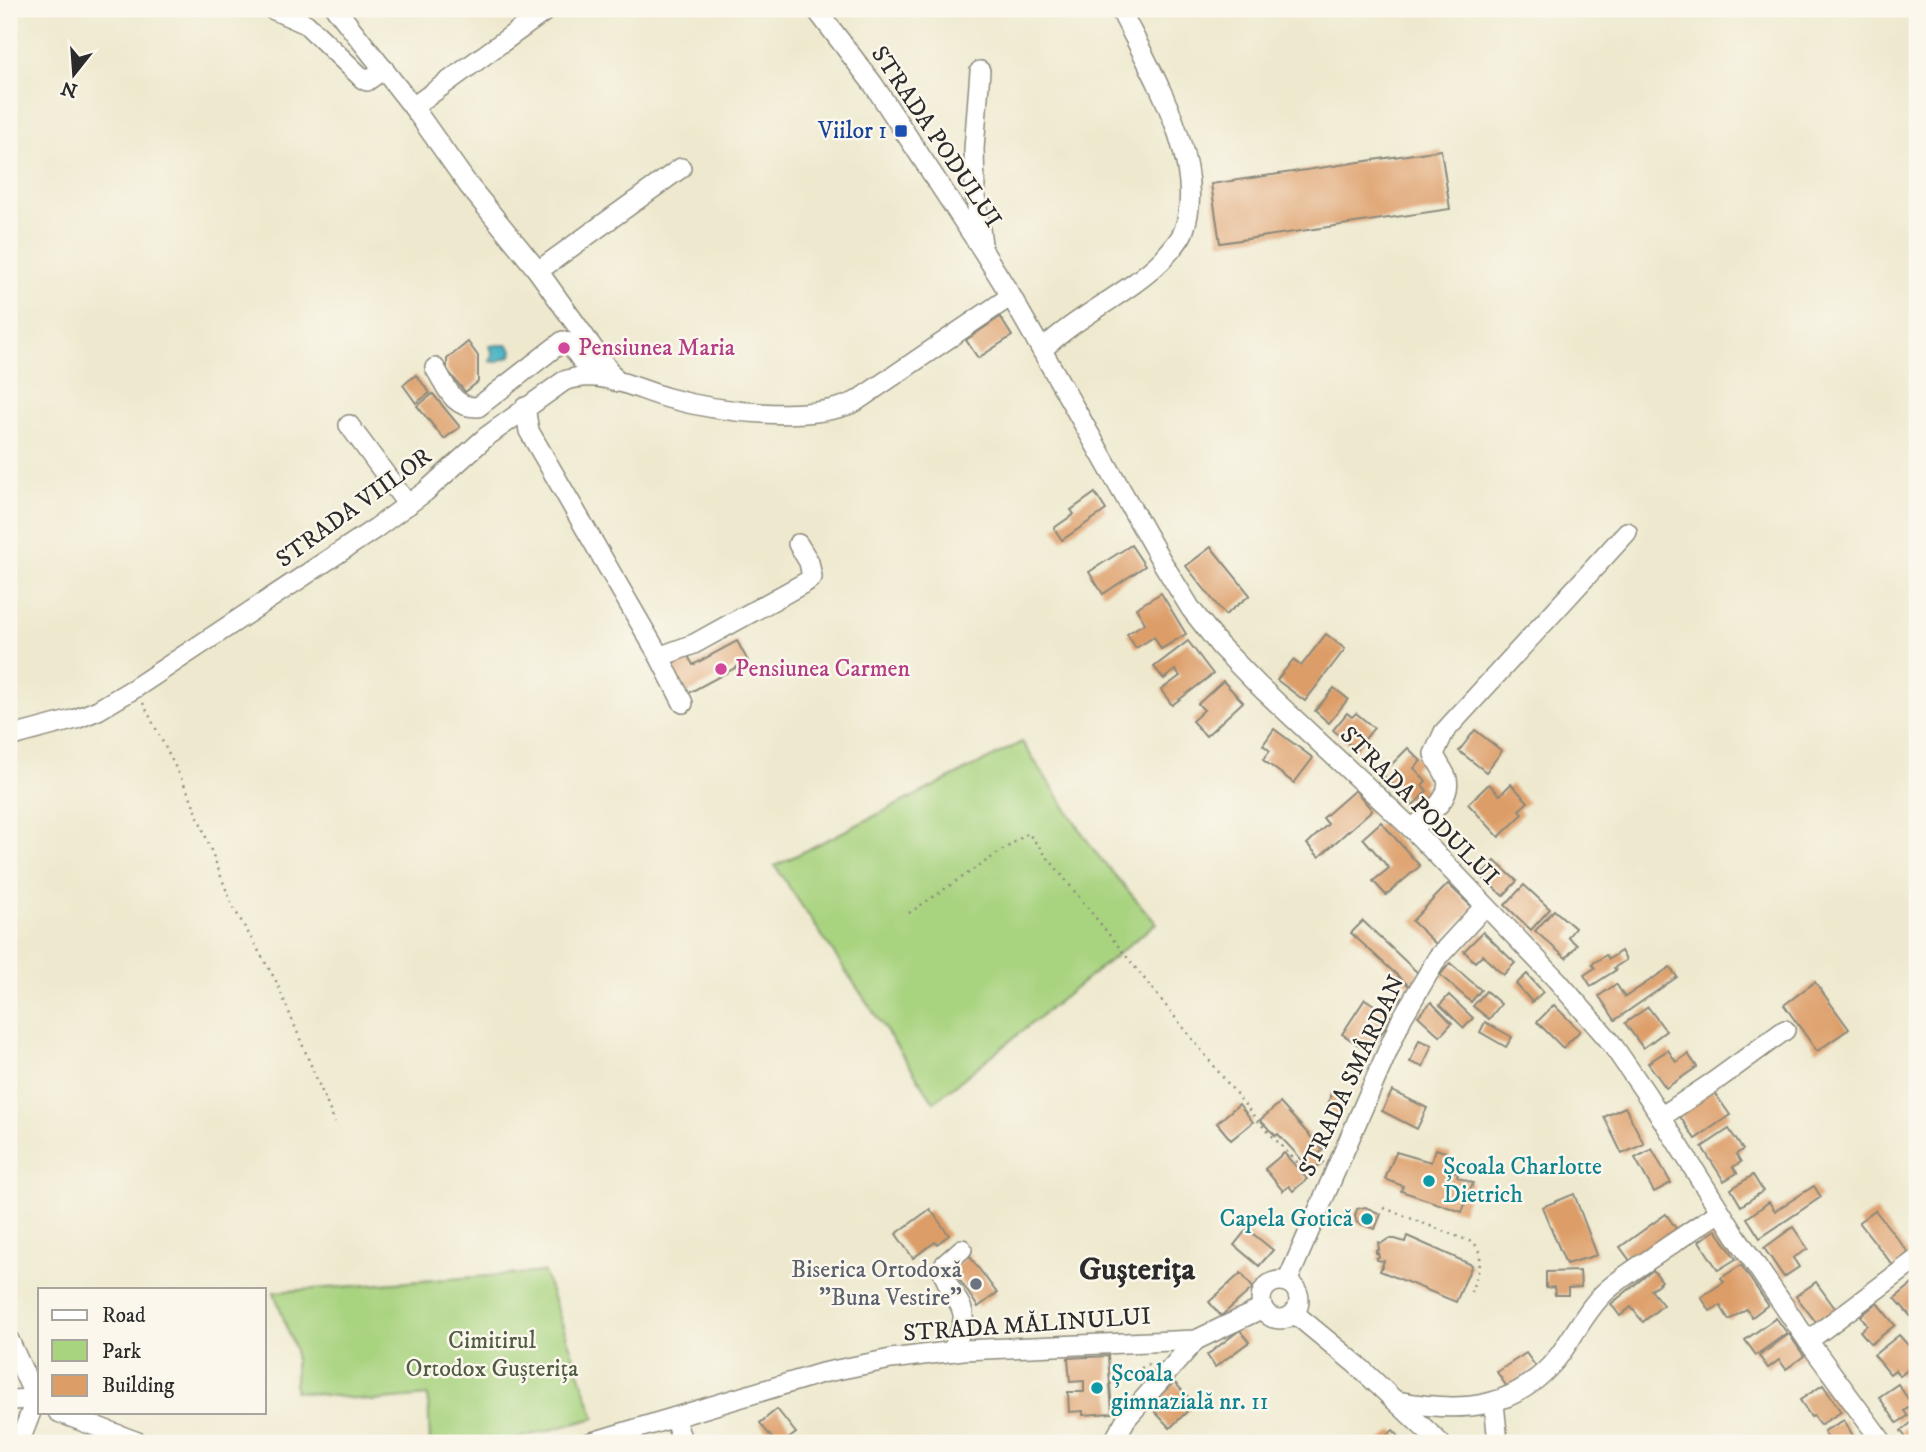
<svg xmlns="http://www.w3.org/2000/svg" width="1926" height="1452" font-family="'IM FELL DW Pica',serif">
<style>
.green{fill:#a8d37f;stroke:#6a7f55;stroke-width:2}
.water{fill:#45b2c3;stroke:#386e77;stroke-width:2}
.building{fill:#dd9d67}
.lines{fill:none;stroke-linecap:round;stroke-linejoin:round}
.minor-casing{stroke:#8c8a7c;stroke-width:22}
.path{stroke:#8c8a7c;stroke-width:2.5;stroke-dasharray:2 5;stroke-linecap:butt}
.minor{stroke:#fff;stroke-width:19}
.transit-dot{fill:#1a4fb4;stroke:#fbf7ec;stroke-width:2.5}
.hotel-dot{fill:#d1479c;stroke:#fbf7ec;stroke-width:2.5}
.culture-dot{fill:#0f9aa8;stroke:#fbf7ec;stroke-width:2.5}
.worship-dot{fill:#6b7280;stroke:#fbf7ec;stroke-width:2.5}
.labels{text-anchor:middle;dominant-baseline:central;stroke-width:5;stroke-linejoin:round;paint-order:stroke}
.transit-label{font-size:24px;fill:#164399;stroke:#fbf7ec;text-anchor:end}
.street-label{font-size:24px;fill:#2b2b2b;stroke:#fbf7ec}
.hotel-label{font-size:24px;fill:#b23c85;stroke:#fbf7ec;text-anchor:start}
.culture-label{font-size:24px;fill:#0d838f;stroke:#fbf7ec;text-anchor:start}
.worship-label{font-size:24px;fill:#5b616d;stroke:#fbf7ec;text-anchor:end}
.park-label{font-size:24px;fill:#505d44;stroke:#fbf7ec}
.district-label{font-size:32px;font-weight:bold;fill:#2b2b2b;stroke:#fbf7ec}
</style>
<rect width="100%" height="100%" fill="#fbf7ec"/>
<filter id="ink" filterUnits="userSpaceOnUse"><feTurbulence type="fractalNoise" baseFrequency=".0143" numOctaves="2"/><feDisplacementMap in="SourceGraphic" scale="14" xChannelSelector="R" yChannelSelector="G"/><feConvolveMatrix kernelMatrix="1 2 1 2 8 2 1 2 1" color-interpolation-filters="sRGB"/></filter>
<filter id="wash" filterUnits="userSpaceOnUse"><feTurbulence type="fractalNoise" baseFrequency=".00686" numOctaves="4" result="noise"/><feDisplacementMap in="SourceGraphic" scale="28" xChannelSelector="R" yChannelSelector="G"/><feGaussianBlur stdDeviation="1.57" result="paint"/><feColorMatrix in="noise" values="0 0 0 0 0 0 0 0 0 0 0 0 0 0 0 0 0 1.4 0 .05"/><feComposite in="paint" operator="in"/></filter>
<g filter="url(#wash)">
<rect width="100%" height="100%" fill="#eee9ce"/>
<!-- green -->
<g class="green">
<polygon points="1022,742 1095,852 1156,923 934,1102 775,866"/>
<polygon points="544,1272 595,1418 501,1443 430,1443 428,1396 373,1401 295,1391 295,1350 274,1292"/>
</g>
<!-- water -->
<polygon class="water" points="497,345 508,345 512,350 511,356 495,362 490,361 493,355 490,346"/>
<g id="blocks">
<!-- building -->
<g class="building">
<polygon points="1441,150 1450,209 1220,243 1211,184"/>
<polygon points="1000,317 1012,336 978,358 966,340"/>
<polygon points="468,342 478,356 478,382 465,392 447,370 447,359"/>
<polygon points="416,375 430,393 416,403 403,385"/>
<polygon points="433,394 460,427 444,439 417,406"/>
<polygon points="1095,493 1106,510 1062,540 1054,528 1074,514 1071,510"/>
<polygon points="1131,545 1145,566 1103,594 1089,572"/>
<polygon points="1211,547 1250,595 1225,615 1186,566"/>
<polygon points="1161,593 1186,634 1161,649 1154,637 1136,648 1127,634 1145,623 1136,608"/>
<polygon points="1326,634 1345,649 1305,701 1277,680 1293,660 1301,666"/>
<polygon points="737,641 748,661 687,694 669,661 686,652 693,665"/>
<polygon points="1188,641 1213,674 1172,705 1161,690 1180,676 1175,670 1164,679 1154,667"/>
<polygon points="1223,681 1243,702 1206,736 1192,721 1204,710 1198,704"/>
<polygon points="1334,688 1348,699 1329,723 1315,711"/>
<polygon points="1347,713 1352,717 1356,713 1374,728 1356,750 1333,730"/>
<polygon points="1274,729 1313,758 1294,783 1263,760 1270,751 1263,745"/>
<polygon points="1475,730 1502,751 1486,772 1459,751"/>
<polygon points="1408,748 1421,761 1414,768 1426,781 1422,785 1427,791 1413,805 1382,774"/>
<polygon points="1489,784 1500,795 1511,784 1528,802 1519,810 1523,814 1499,837 1468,804"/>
<polygon points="1355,790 1372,810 1319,857 1307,844 1328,824 1323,818"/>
<polygon points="1381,822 1420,866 1386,895 1373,881 1389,868 1363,838"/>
<polygon points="1495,861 1517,881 1503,896 1481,876"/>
<polygon points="1448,884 1473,908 1437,945 1412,921"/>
<polygon points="1524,885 1550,909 1531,930 1505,905"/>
<polygon points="1554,910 1575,928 1568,937 1577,945 1566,958 1535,931"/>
<polygon points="1363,921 1419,974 1409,986 1351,933"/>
<polygon points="1483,932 1515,963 1503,975 1482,955 1475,962 1464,951"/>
<polygon points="1621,951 1626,960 1614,968 1616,970 1591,986 1584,975 1595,968 1592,964 1606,955 1609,959"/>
<polygon points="1450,963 1481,990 1471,1002 1440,975"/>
<polygon points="1670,967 1677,977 1615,1020 1599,996 1616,984 1625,997"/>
<polygon points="1527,974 1543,992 1532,1002 1516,984"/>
<polygon points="1815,982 1849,1029 1817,1051 1784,1005"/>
<polygon points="1486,991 1501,1004 1489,1019 1473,1006"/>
<polygon points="1449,995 1473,1018 1464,1028 1440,1005"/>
<polygon points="1365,999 1392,1017 1369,1052 1342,1034"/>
<polygon points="1431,1002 1452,1023 1440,1036 1418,1016"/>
<polygon points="1554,1005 1580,1031 1563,1048 1537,1022"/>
<polygon points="1648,1007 1666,1031 1643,1048 1625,1023"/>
<polygon points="1485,1022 1512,1037 1506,1047 1480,1032"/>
<polygon points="1419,1040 1432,1045 1423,1067 1410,1062"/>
<polygon points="1668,1050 1676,1062 1688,1054 1697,1067 1666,1088 1648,1063"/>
<polygon points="1712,1089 1730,1115 1695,1139 1677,1112"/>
<polygon points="1392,1091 1427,1108 1417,1129 1382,1111"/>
<polygon points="1331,1093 1346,1097 1341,1117 1326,1113"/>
<polygon points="1280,1103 1323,1150 1317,1155 1323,1162 1312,1171 1278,1134 1276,1136 1260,1120"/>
<polygon points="1239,1104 1253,1122 1231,1140 1217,1123"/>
<polygon points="1625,1107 1644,1144 1622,1154 1604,1117"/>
<polygon points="1729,1129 1743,1150 1736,1154 1741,1162 1733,1167 1737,1173 1724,1181 1702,1147"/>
<polygon points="1436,1149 1451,1154 1445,1168 1458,1173 1457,1177 1473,1183 1462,1212 1401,1191 1403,1186 1385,1179 1396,1152 1431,1162"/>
<polygon points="1652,1149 1671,1183 1654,1192 1635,1158"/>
<polygon points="1284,1153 1307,1179 1293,1191 1289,1186 1283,1191 1265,1169"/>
<polygon points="1753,1175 1763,1191 1741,1206 1731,1189"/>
<polygon points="1814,1186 1821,1197 1760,1238 1747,1218 1769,1202 1775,1211"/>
<polygon points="1574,1194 1597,1255 1566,1264 1542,1207"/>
<polygon points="1365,1207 1381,1214 1375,1229 1357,1223 1355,1216 1357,1209"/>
<polygon points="930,1209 949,1235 937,1244 935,1242 913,1258 896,1234"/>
<polygon points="1875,1210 1911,1256 1895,1268 1859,1222"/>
<polygon points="1666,1214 1677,1230 1631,1262 1620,1247"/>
<polygon points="1793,1227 1808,1249 1793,1258 1799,1267 1784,1277 1764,1248"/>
<polygon points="1247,1229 1273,1250 1259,1266 1234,1245"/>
<polygon points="1716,1230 1736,1259 1718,1270 1699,1241"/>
<polygon points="1407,1236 1472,1265 1456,1302 1380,1271 1384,1261 1377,1260 1376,1258 1379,1257 1378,1253 1376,1253 1376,1250 1379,1250 1378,1242 1382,1243 1388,1239 1395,1239 1405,1242"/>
<polygon points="968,1254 997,1293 978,1307 953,1270"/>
<polygon points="1741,1265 1768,1305 1752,1317 1746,1309 1729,1320 1720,1305 1710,1311 1701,1297 1724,1282 1721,1278"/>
<polygon points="1653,1270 1662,1281 1651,1290 1663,1305 1643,1322 1631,1307 1620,1316 1611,1304"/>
<polygon points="1580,1271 1581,1287 1568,1288 1568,1295 1555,1295 1554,1287 1546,1288 1546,1272"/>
<polygon points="1241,1273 1253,1288 1221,1316 1209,1302"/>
<polygon points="1916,1281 1917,1283 1917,1324 1895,1298"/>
<polygon points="1816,1282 1837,1311 1818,1325 1796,1296"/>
<polygon points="1877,1303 1895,1325 1871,1344 1860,1331 1867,1325 1861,1316"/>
<polygon points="1776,1318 1787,1333 1756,1355 1745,1340"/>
<polygon points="1240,1330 1249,1342 1215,1367 1207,1355"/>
<polygon points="1789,1334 1804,1356 1786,1369 1779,1360 1768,1368 1759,1356"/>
<polygon points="1899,1335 1915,1353 1912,1356 1917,1362 1900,1376 1895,1370 1890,1374 1874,1355"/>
<polygon points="1526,1353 1536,1367 1507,1387 1497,1372"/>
<polygon points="1108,1356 1112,1413 1083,1415 1083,1411 1069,1412 1068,1392 1084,1392 1084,1381 1070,1382 1068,1358"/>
<polygon points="1174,1382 1195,1404 1170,1428 1155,1412 1166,1402 1159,1396"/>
<polygon points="1898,1384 1912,1405 1904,1411 1908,1416 1897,1423 1879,1397"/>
<polygon points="1823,1385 1841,1412 1820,1425 1814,1416 1811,1417 1800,1400"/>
<polygon points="777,1409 796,1433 783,1443 776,1443 760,1423"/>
<polygon points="1917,1418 1917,1443 1910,1443 1901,1431"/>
<polygon points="1844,1420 1856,1441 1819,1443 1828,1439 1824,1431"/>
<polygon points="1393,1430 1405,1443 1377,1443"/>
</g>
</g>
</g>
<g filter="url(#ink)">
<use href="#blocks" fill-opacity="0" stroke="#8c8a7c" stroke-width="2"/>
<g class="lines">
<!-- minor casing -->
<g class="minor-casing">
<g id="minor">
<polyline points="272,9 306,24 363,79 367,81 384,69"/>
<polyline points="336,9 413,107 469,186 538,271 617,382"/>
<polyline points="816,9 873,84 983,251 1011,296 1162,562 1191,609 1220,646 1258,685 1412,829 1556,979 1609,1040 1647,1095 1736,1236 1808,1341 1883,1443"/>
<polyline points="980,71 974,149 975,191 982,244"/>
<polyline points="413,107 548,9"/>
<polyline points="538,271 681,168"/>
<path d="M 1042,350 C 1078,315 1128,294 1162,260 C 1169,252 1181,240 1184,230 C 1208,163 1149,68 1120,9"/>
<path d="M 435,368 C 447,387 452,408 478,407 L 563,341 L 569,343 L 592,375"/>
<polyline points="525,407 529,431 658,654 664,655 694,644 806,582 812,577 809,562 798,544"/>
<polyline points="349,425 408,505"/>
<polyline points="658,654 683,703"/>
<path d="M 9,737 L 76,719 L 98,710 L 135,688 L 376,528 L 425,492 L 486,437 L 564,381 C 600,368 633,388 668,398 C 718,412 808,423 855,402 L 1011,296"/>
<path d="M 1412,829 C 1425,817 1452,800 1447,779 C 1444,770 1437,763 1434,754 L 1444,732 L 1627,532"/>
<polyline points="1661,1117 1715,1081 1785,1030"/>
<circle cx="1280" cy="1300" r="19"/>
<polyline points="1287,1282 1402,1018 1438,957 1485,906"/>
<polyline points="1294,1313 1357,1365 1440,1443"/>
<polyline points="9,1340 36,1399"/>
<polyline points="1808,1341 1917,1259"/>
<path d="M 952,1351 C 976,1301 956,1312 942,1269 L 945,1264 L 962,1249"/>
<polyline points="9,1400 36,1399 40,1402"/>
<path d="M 1397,1401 C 1460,1413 1515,1411 1558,1357 C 1574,1336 1586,1310 1605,1292 C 1620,1278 1637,1268 1653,1257 C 1675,1242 1697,1226 1720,1212"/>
<polyline points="1494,1403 1498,1443"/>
<polyline points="58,1412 140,1443"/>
<polyline points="674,1418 683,1443"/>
<polyline points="19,1443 36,1399"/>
<polyline points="589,1443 822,1373 891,1359 963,1350 1196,1340 1263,1308"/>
<polyline points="1113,1443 1126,1419 1196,1340"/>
</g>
</g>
<!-- path -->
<g class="path">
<polyline points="143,703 191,798 232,905 276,981 335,1123"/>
<polyline points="909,913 1028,833 1257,1120 1313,1179"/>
<path d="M 1384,1208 L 1474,1243 C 1487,1258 1476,1276 1471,1292"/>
<polyline points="1110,1384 1149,1364"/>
</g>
<!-- minor -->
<use href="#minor" class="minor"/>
</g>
</g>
<!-- markers -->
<rect class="transit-dot" x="894" y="124" width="14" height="14" rx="3.5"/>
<g class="hotel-dot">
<circle cx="564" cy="348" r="7"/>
<circle cx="721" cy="669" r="7"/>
</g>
<g class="culture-dot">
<circle cx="1429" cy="1181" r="7"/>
<circle cx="1367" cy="1219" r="7"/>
<circle cx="1097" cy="1388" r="7"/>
</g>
<circle class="worship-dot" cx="976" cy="1284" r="7"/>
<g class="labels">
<!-- transit labels -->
<g class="transit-label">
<text x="887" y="131">Viilor 1</text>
</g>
<!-- street labels -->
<g class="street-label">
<text transform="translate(936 137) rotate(56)">STRADA PODULUI</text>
<text transform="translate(354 508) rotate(-36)">STRADA VIILOR</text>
<text transform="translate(1419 806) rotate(45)">STRADA PODULUI</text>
<text transform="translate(1352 1076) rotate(-65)">STRADA SMÂRDAN</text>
<text transform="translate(1027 1325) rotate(-4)">STRADA MĂLINULUI</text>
</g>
<!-- hotel labels -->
<g class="hotel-label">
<text x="578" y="348">Pensiunea Maria</text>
<text x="735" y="669">Pensiunea Carmen</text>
</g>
<!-- culture labels -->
<g class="culture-label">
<text x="1443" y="1167">Școala Charlotte<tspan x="1443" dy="28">Dietrich</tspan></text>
<text x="1353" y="1219" text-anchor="end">Capela Gotică</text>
<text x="1111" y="1374">Școala<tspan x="1111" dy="28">gimnazială nr. 11</tspan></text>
</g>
<!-- worship labels -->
<g class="worship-label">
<text x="962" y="1270">Biserica Ortodoxă<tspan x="962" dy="28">"Buna Vestire"</tspan></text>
</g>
<!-- park labels -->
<g class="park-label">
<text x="492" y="1341">Cimitirul<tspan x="492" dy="28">Ortodox Gușterița</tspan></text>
</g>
<!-- district labels -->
<g class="district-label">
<text x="1137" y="1270">Gușterița</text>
</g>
</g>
<!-- margin -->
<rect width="1926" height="1452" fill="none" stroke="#fbf7ec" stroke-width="35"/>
<!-- legend -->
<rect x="38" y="1288" width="228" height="126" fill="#fbf7ec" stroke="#a8a59f" stroke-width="2"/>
<rect x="52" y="1310" width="35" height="10" fill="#ffffff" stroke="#a8a59f" stroke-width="2"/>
<text x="102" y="1322" font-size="21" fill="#2b2b2b">Road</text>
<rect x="52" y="1340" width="35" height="21" fill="#a8d37f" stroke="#a8a59f" stroke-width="2"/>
<text x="102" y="1358" font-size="21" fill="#2b2b2b">Park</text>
<rect x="52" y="1375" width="35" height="21" fill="#dd9d67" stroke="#a8a59f" stroke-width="2"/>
<text x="102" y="1392" font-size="21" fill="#2b2b2b">Building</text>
<!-- north arrow -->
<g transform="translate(74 74) rotate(197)" stroke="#fbf7ec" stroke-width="5" paint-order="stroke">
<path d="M0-5L12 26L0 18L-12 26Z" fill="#2b2b2b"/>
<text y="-10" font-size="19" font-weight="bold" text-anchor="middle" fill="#2b2b2b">N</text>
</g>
</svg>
